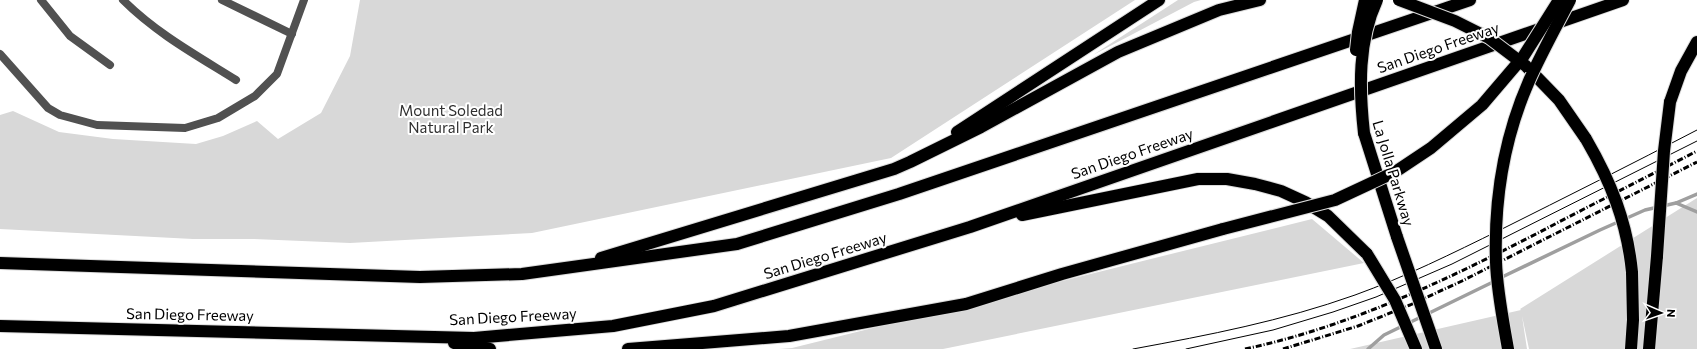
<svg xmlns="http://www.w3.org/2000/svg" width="1697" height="349" font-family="Commissioner,sans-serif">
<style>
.green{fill:#d8d8d8}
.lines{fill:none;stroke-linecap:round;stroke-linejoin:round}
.stream{stroke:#9f9f9f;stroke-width:3.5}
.motorway-casing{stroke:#dbdbdb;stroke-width:14}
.minor{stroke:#515151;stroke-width:8}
.motorway{stroke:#000;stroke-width:12}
.tram{stroke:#000;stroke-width:1}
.rail{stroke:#000;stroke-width:3;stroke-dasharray:6 2 1 2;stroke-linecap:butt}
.motorway-bridge-casing{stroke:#dbdbdb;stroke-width:14;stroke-linecap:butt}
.motorway-bridge{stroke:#000;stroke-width:12}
.labels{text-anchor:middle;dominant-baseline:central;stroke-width:4;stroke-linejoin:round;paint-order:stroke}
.street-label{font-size:15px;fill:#000;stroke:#fff}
.park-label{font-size:15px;fill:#2f2f2f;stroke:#fff}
</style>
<rect width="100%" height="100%" fill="#fff"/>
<!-- green -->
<g class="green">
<polygon points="360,0 1135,0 891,158 532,233 350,243 254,239 193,239 0,229 0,115 13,111 59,132 113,139 196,144 223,136 257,121 278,139 321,113 350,56"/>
<polygon points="1178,0 1201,0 1194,2 1093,55"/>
<polygon points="1697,198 1697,349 1529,349 1522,316 1527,349 1350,349 1521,310 1520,309"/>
<polygon points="1312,219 1364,263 943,349 779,349 792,348"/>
</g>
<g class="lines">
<!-- stream -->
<g class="stream">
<polyline points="1676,203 1697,194"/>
<polyline points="1500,278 1600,230 1645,210 1676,203 1697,212"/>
<polyline points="1368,349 1384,335 1495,281"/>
</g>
<!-- motorway casing -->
<g class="motorway-casing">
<g id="motorway">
<polyline points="1527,67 1559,100 1586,139"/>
<polyline points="1670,102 1681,71 1697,42"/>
<polyline points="957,132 1159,0"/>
<polyline points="1364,133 1397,237"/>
<polyline points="1022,215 1198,179 1227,179 1255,184 1281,191 1305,202 1328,216 1367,254"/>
<polyline points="601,258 894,169 910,162 981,127 1118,52 1219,10 1260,0"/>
<polyline points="0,263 420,277 522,274 737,244 899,194 1470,0"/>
<polyline points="0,326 474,338 613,326 714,306 970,227 1623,0"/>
<polyline points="454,343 490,349"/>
<polyline points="628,349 789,336 966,304 1062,274 1223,229"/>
<polyline points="1631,349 1633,320 1632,272"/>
<polyline points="1649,349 1657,256"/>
</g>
</g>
<!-- minor -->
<g class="minor">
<polyline points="41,0 70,36 110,65"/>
<path d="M 123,0 C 156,33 196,55 236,80"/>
<polyline points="222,0 292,34"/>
<polyline points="0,54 48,108 60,115 97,125 185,128 218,118 255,96 277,74 304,0"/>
</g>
<!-- motorway -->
<use href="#motorway" class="motorway"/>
<!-- tram -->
<g class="tram">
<path d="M 1133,349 C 1209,335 1282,321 1355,295 C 1405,277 1453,253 1500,230 C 1566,197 1632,164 1697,130"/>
<polyline points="1186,349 1273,330 1333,312 1376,297 1452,264 1697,141"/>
</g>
<!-- rail -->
<g class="rail">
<path d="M 1245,349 C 1348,327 1442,282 1536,234 C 1589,206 1643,179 1697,151"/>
<polyline points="1283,349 1358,326 1410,305 1462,281 1697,162"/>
</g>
<!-- motorway-bridge casing -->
<g class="motorway-bridge-casing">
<g id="motorway-bridge">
<polyline points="1399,0 1455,21 1489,38 1526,66"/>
<polyline points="1356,50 1358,32 1365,0"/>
<path d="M 1364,133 C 1359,88 1358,41 1377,0"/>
<path d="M 1586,139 C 1611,182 1627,222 1632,272"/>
<polyline points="1223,229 1335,200 1395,172 1431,148 1482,105 1523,57 1559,0"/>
<polyline points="1397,237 1436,349"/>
<polyline points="1367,254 1395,300 1416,349"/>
<polyline points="1657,256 1664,151 1670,102"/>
<path d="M 1508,349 C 1503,320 1497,291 1496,262 C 1494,200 1504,138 1529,81 C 1541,54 1556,27 1570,0"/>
</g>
</g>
<!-- motorway-bridge -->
<use href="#motorway-bridge" class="motorway-bridge"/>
</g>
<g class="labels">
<!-- street labels -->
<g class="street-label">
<text transform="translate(1438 47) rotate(-19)">San Diego Freeway</text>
<text transform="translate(1132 153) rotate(-19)">San Diego Freeway</text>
<text transform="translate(1394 173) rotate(73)">La Jolla Parkway</text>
<text transform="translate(825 255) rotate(-17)">San Diego Freeway</text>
<text transform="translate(190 314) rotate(1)">San Diego Freeway</text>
<text transform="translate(513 316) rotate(-3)">San Diego Freeway</text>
</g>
<!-- park labels -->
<g class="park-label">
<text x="451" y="110">Mount Soledad<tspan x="451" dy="17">Natural Park</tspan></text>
</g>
</g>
<!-- north arrow -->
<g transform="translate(1661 313) rotate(92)" stroke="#ffffff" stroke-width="3" paint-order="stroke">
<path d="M0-3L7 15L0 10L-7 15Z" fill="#000000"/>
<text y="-6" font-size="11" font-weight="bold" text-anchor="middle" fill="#000000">N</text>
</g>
</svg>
